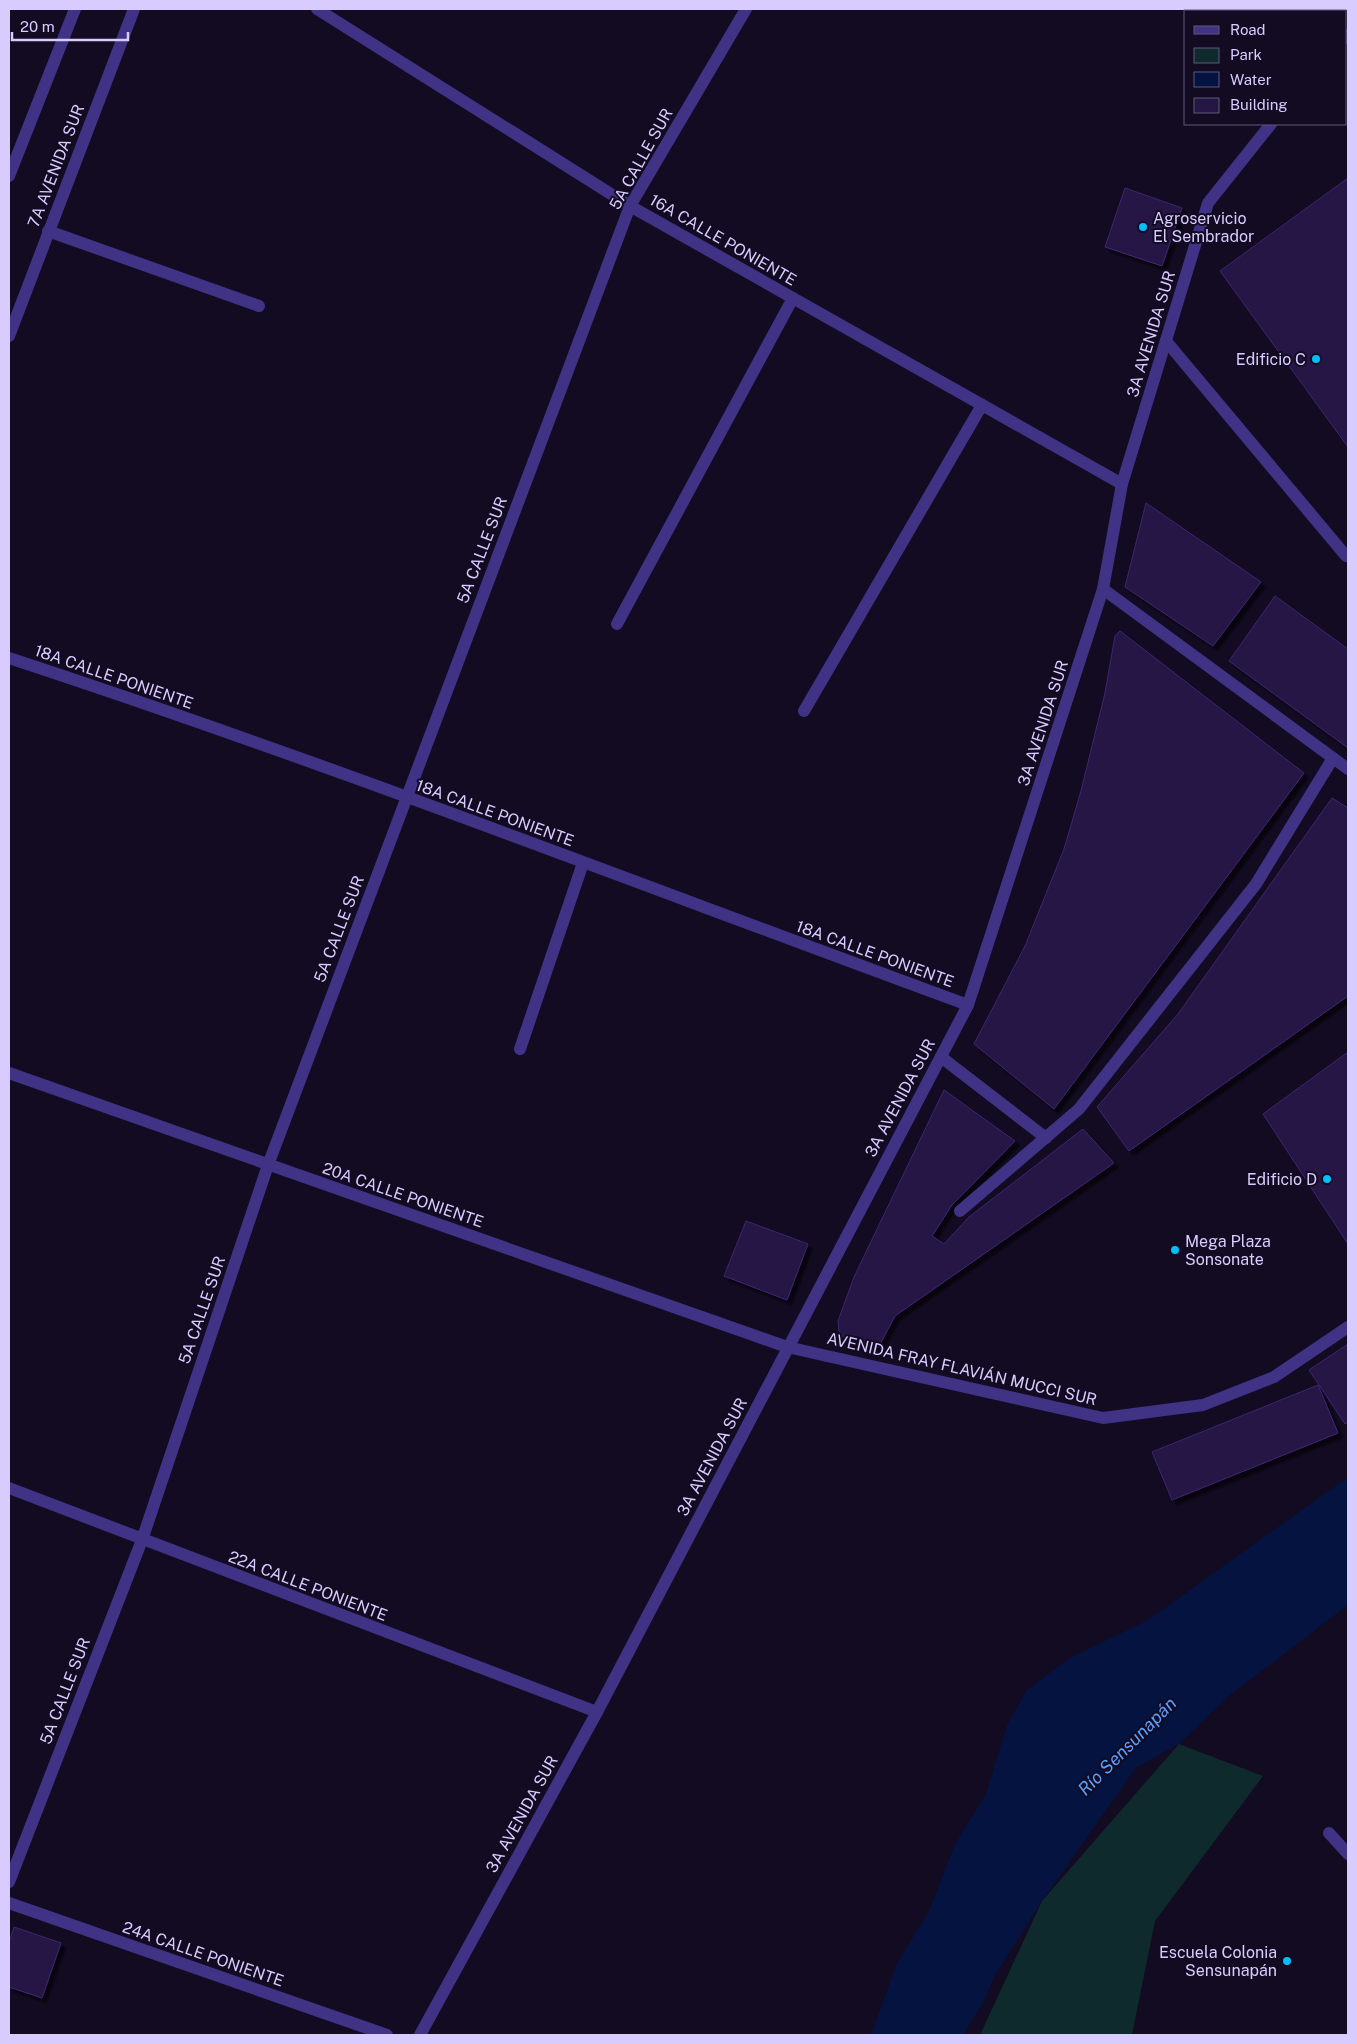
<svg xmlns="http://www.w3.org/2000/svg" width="1357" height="2044" font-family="'Public Sans',sans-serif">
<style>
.green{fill:#0e2a2c}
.water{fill:#051341}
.building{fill:#251644;stroke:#3f2672;filter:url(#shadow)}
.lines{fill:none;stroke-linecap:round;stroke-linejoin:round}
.service{stroke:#403285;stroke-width:12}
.minor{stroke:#403285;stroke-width:12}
.poi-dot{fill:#00bff7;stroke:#120b22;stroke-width:2}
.labels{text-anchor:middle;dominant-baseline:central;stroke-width:4;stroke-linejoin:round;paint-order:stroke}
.street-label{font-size:16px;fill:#d8ccff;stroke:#120b22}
.poi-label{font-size:16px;fill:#d8ccff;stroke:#120b22;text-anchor:end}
.water-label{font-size:18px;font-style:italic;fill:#5a9eff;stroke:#120b22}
</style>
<defs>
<filter id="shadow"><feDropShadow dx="4.5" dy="4.5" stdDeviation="1" flood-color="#0009"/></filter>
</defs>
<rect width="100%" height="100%" fill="#120b22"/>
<!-- green -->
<polygon class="green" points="1179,1744 1263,1776 1155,1921 1132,2035 980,2035 1042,1901"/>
<!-- water -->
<polygon class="water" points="1348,1479 1348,1605 1230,1695 1179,1744 1136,1768 1042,1901 994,1977 983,2003 963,2035 871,2035 897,1963 928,1913 955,1844 986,1794 1007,1725 1026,1691 1068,1659 1148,1620 1341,1482"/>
<!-- building -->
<g class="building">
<polygon points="1348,178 1348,447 1220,271"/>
<polygon points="1125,188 1182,208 1162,266 1105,247"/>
<polygon points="1146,503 1261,582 1213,646 1125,587"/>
<polygon points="1275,596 1348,649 1348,748 1229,661"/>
<polygon points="1120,631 1304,773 1054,1109 974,1044 1025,946 1064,849 1081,791 1105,693 1115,636"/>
<polygon points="1332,798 1348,808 1348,996 1129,1151 1097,1107 1178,1014"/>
<polygon points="1348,1052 1348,1244 1263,1114"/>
<polygon points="944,1090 1015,1141 952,1205 932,1236 944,1244 969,1217 1083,1129 1114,1163 895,1316 878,1348 854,1345 844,1338 839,1331 838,1321 854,1277"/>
<polygon points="746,1221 808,1244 787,1300 724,1276"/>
<polygon points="1348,1344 1348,1422 1345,1424 1309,1370"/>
<polygon points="1318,1385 1338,1433 1172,1500 1152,1452"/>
<polygon points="14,1927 61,1943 42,1998 9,1987 9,1943"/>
</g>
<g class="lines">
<!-- service -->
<g class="service">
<polyline points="1166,341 1346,556"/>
<polyline points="617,624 793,298"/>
<polyline points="804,711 982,405"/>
<polyline points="1333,758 1348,769"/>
<polyline points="520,1049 583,863"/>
<polyline points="941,1057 1046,1138"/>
<polyline points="960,1211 1079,1109 1256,884 1333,758 1103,589"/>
</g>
<!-- minor -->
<g class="minor">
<polyline points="317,9 630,206 1122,484"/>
<polyline points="1346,38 1348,35"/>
<polyline points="9,176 75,9"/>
<polyline points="48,231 259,306"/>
<polyline points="9,336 134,9"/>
<path d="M 9,658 C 332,764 649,888 968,1005"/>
<polyline points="9,1073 787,1347 1103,1418 1203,1405 1274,1377 1348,1327"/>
<polyline points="9,1488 597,1712"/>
<polyline points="1329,1833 1348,1854"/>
<polyline points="9,1882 142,1540 268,1165 630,206 746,9"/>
<polyline points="9,1903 387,2035"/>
<polyline points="420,2035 597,1712 968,1005 1103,589 1122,484 1208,203 1271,124"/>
</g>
</g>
<!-- markers -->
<g class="poi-dot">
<circle cx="1143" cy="227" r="5"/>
<circle cx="1316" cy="359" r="5"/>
<circle cx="1327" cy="1179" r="5"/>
<circle cx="1175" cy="1250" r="5"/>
<circle cx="1287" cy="1961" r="5"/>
</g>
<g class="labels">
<!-- street labels -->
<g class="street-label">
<text transform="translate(641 159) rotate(-61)">5A CALLE SUR</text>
<text transform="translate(56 166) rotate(-69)">7A AVENIDA SUR</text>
<text transform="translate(723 240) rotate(30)">16A CALLE PONIENTE</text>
<text transform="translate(1151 334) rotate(-73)">3A AVENIDA SUR</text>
<text transform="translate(482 550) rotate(-69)">5A CALLE SUR</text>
<text transform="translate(114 677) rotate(19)">18A CALLE PONIENTE</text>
<text transform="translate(1043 723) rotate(-72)">3A AVENIDA SUR</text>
<text transform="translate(495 813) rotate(20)">18A CALLE PONIENTE</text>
<text transform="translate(339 929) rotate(-69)">5A CALLE SUR</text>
<text transform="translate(875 954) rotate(20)">18A CALLE PONIENTE</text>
<text transform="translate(900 1098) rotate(-62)">3A AVENIDA SUR</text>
<text transform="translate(403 1195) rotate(19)">20A CALLE PONIENTE</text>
<text transform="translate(202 1310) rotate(-71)">5A CALLE SUR</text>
<text transform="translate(962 1369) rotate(13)">AVENIDA FRAY FLAVIÁN MUCCI SUR</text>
<text transform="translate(712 1457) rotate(-62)">3A AVENIDA SUR</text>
<text transform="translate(308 1586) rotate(21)">22A CALLE PONIENTE</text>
<text transform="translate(65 1691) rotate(-69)">5A CALLE SUR</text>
<text transform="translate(522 1814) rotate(-61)">3A AVENIDA SUR</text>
<text transform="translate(203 1954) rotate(19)">24A CALLE PONIENTE</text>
</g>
<!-- poi labels -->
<g class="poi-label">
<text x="1153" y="218" text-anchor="start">Agroservicio<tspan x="1153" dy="18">El Sembrador</tspan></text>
<text x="1306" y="359">Edificio C</text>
<text x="1317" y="1179">Edificio D</text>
<text x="1185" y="1241" text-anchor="start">Mega Plaza<tspan x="1185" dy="18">Sonsonate</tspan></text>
<text x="1277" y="1952">Escuela Colonia<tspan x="1277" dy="18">Sensunapán</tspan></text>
</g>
<!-- water labels -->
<g class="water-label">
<text transform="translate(1127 1746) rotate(-45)">Río Sensunapán</text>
</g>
</g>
<!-- border -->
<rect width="1357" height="2044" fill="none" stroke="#d8ccff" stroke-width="20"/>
<!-- legend -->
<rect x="1184" y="10" width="162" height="115" fill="#120b22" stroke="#61587a"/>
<rect x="1194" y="26" width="25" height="8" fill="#403285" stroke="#61587a"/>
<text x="1230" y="35" font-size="15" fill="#d8ccff">Road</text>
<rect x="1194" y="48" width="25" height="15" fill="#0e2a2c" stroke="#61587a"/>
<text x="1230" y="60" font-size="15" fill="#d8ccff">Park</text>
<rect x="1194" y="72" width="25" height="15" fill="#051341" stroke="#61587a"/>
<text x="1230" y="85" font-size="15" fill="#d8ccff">Water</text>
<rect x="1194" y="98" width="25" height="15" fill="#251644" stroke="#61587a"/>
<text x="1230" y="110" font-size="15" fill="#d8ccff">Building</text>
<!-- scale -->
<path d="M12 32v8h116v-8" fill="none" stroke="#d8ccff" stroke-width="2.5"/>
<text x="20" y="32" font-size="15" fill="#d8ccff" stroke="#120b22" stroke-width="4" paint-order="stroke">20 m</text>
</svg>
